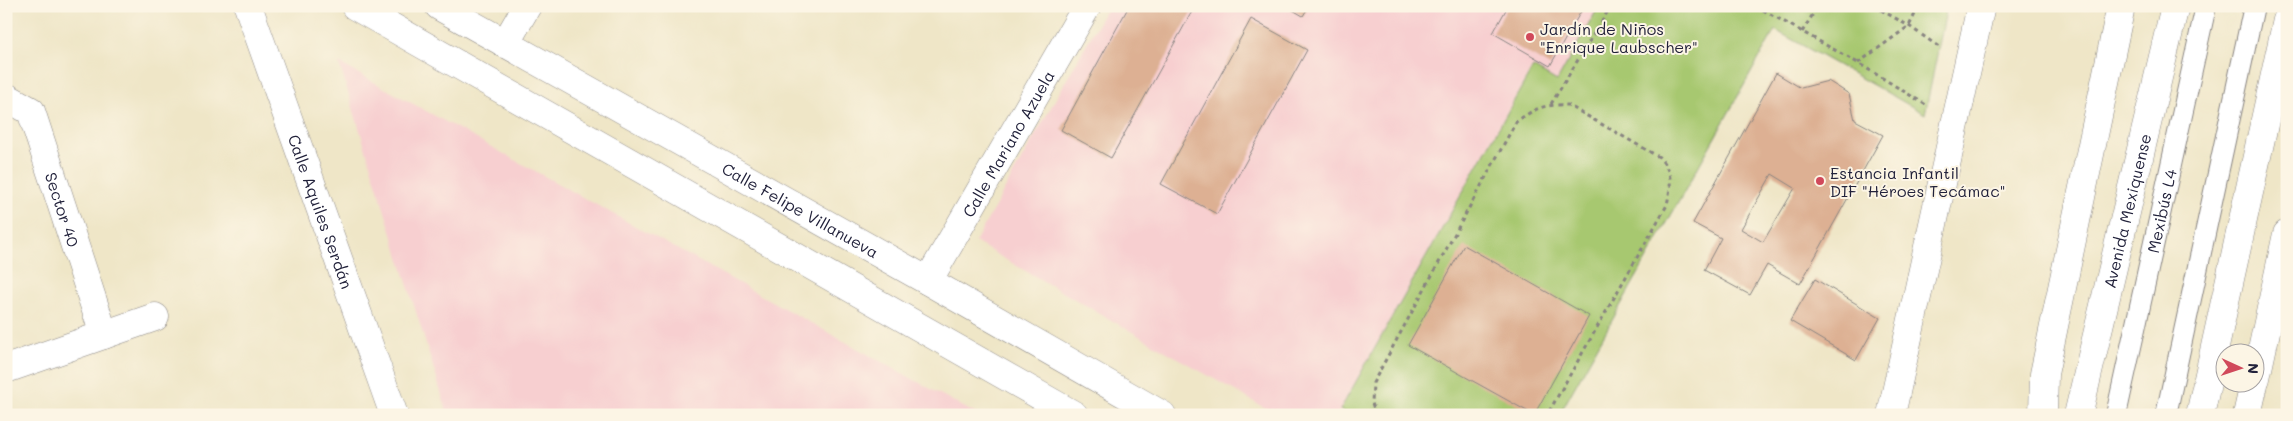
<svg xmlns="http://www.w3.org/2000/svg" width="2293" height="421" font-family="Mali,sans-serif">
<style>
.built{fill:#f7cfd0}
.green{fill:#a7c870;stroke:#647556}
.building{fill:#ddb093;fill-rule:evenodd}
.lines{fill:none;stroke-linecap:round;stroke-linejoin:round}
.lane-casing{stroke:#888481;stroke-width:22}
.street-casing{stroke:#888481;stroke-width:29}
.secondary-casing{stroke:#888481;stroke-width:29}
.path{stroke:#888481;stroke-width:3;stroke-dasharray:4 4;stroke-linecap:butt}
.lane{stroke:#fff;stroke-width:20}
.street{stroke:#fff;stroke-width:28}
.secondary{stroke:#fff;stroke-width:28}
.poi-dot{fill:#d1495b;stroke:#fcf5e5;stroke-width:2}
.labels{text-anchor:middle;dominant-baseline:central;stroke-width:4;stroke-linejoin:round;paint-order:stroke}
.poi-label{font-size:16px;fill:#22223b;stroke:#fcf5e5;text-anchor:start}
.street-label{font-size:16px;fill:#22223b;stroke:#fcf5e5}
</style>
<rect width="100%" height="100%" fill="#fcf5e5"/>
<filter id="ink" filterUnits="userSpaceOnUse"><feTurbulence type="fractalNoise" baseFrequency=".02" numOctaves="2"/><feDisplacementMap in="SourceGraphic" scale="10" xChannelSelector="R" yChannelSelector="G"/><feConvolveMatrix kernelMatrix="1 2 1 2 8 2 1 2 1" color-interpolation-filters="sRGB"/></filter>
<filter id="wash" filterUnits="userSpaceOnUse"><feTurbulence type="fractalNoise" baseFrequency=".0096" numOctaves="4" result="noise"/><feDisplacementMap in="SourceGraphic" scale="20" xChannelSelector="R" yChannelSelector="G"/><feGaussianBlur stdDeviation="1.12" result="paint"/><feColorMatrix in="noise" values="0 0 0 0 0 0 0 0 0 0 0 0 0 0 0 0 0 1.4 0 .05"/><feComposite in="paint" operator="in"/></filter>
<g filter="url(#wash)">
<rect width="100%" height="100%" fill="#efe6c7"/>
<!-- built -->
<g class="built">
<polygon points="1108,6 1599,6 1557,81 1532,67 1337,415 1277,415 975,242"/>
<polygon points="339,63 978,415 448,415"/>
</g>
<!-- green -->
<polygon class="green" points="1599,6 1947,6 1925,114 1775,30 1559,415 1349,415 1340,410 1533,67 1557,81"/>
<g id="blocks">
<!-- building -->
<g class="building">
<polygon points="1129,6 1195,6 1111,158 1061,130"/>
<polygon points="1286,6 1309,6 1303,16"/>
<polygon points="1508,6 1584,6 1550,66 1493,33"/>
<polygon points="1251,19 1307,50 1217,214 1161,184"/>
<path d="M 1776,73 L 1801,88 L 1828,81 L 1849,94 L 1855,120 L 1883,135 L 1800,284 L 1767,265 L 1750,295 L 1704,270 L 1721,238 L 1693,223 ZM 1772,174 L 1795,188 L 1763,242 L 1741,229 Z"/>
<polygon points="1464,245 1589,316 1534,415 1408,345"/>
<polygon points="1815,279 1880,318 1856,360 1790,321"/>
</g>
</g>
</g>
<g filter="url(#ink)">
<use href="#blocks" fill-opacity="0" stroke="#888481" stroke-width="1"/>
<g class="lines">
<!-- lane casing -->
<g class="lane-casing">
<g id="lane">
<path id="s1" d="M 2116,415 L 2206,6"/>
<polyline points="2166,415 2254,6"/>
</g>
</g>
<!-- street casing -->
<g class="street-casing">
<g id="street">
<path id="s2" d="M 248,6 L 394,415"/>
<polyline points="505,44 527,6"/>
<path id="s3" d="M 6,97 L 31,111 L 104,335"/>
<path id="s4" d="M 928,281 L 1087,6"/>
<polyline points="6,369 155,317"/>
<polyline points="1891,415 1981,6"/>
</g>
</g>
<!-- secondary casing -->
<g class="secondary-casing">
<g id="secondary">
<polyline points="355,6 1074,415"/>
<path id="s5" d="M 439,6 L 928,281 L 1162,415"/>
<polyline points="2256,378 2287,234"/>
<polyline points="2043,415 2044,374 2121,6"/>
<path id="s6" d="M 2078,415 L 2175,6"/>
<polyline points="2200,415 2287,20"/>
<polyline points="2247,415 2254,384"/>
</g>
</g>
<!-- path -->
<g class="path">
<polyline points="1756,6 1858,63 1926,105"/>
<polyline points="1874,6 1909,26 1939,47"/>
<polyline points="1802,32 1818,6"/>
<polyline points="1858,63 1909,26 1919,6"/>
<polyline points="1551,104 1611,6"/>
<path d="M 1376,415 L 1372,403 L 1373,383 L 1516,122 C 1535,108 1544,104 1568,105 L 1659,157 C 1674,174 1671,184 1667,205 L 1547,415"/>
</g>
<!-- lane -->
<use href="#lane" class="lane"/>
<!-- street -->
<use href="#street" class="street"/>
<!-- secondary -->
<use href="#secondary" class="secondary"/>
</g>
</g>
<!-- markers -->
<g class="poi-dot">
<circle cx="1530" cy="37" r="5"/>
<circle cx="1820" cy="181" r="5"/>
</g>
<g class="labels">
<!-- poi labels -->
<g class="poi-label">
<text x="1540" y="28">Jardín de Niños<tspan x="1540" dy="18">"Enrique Laubscher"</tspan></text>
<text x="1830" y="172">Estancia Infantil<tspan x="1830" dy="18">DIF "Héroes Tecámac"</tspan></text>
</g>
<!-- street labels -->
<g class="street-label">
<text stroke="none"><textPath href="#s4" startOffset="159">Calle Mariano Azuela</textPath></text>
<text stroke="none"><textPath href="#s3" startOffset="132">Sector 40</textPath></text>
<text stroke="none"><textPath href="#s5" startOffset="415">Calle Felipe Villanueva</textPath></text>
<text stroke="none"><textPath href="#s6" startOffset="210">Avenida Mexiquense</textPath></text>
<text stroke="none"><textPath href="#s1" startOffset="209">Mexibús L4</textPath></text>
<text stroke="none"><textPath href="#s2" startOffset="218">Calle Aquiles Serdán</textPath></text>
</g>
</g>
<!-- margin -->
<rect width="2293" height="421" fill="none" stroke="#fcf5e5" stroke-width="25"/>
<!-- north arrow -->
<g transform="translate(2240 368) rotate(93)"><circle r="24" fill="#fcf5e5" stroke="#a5a1a1"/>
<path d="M0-4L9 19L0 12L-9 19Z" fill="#d1495b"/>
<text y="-8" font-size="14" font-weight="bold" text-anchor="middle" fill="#22223b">N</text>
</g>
</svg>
